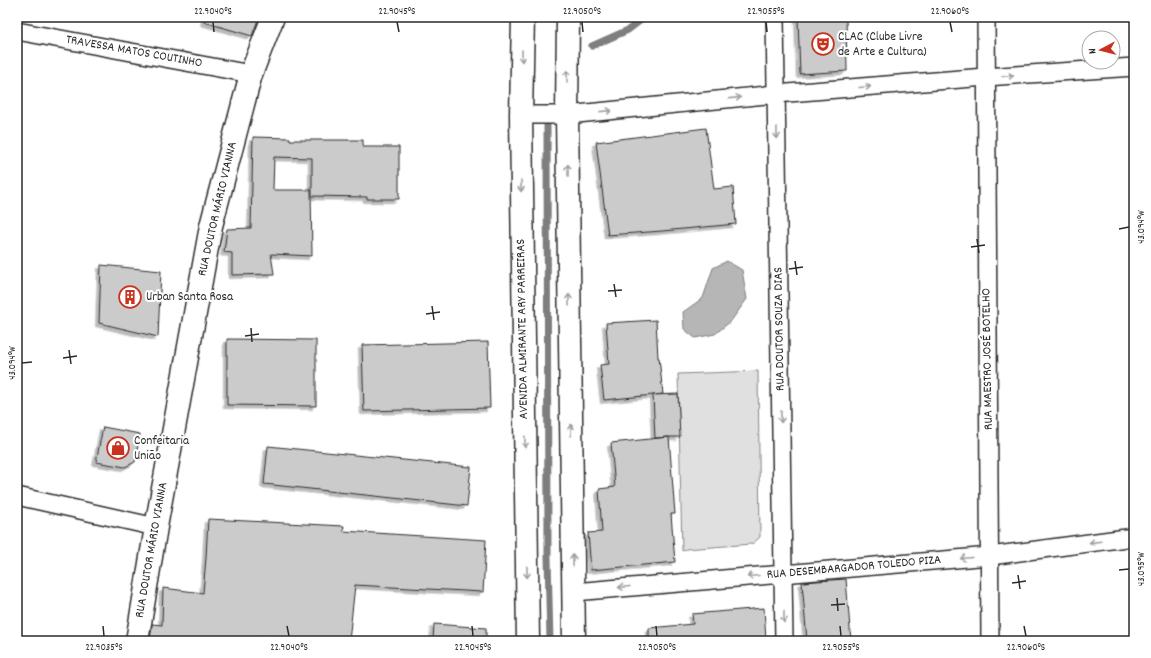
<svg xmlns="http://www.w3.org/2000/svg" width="1151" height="658" font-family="Dekko,sans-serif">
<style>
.green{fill:#e0e0e0;stroke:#868686}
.water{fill:#b6b6b6;stroke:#7e7e7e}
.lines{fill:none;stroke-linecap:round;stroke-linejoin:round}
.stream{stroke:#7e7e7e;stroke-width:7}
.building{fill:#cbcbcb;stroke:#2b2b2b;filter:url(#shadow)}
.street-casing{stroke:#2b2b2b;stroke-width:20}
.secondary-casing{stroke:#2b2b2b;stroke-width:25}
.street{stroke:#fff;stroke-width:17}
.secondary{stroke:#fff;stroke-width:22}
.oneway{stroke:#a0a0a0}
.ticks{fill:none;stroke:#2b2b2b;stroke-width:1.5}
.labels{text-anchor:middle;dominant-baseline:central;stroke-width:4;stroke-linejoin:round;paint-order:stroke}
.poi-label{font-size:13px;fill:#2b2b2b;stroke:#fff;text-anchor:start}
.street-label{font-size:13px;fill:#2b2b2b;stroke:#fff}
.neatline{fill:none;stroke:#2b2b2b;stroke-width:1.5}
.ticks-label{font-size:10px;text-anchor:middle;fill:#2b2b2b}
</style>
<defs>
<filter id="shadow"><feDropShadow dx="-3.5" dy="3.5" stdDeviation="0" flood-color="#0004"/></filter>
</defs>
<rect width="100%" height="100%" fill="#fff"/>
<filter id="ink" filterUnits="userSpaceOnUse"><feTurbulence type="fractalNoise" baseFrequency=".025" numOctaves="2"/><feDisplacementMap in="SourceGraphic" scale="8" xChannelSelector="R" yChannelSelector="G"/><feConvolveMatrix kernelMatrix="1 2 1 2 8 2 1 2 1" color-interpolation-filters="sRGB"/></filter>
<g filter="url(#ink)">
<!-- green -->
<polygon class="green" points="758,371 760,537 752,544 686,549 682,551 678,374"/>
<!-- water -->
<polygon class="water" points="727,261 742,270 747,299 731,321 715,334 695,338 684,329 683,312 703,298 713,268"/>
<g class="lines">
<!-- stream -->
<g class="stream">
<polyline points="592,46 628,30 645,17"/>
<polyline points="547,126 548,557 550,641"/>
</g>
</g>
<!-- building -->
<g class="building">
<polygon points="205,17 259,17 252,36 204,22"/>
<polygon points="798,17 846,17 847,71 800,74"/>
<polygon points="706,128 714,189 733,187 736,224 662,231 608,235 596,142"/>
<polygon points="253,137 290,138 290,140 363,140 363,147 399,147 399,199 367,199 367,197 312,196 312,158 274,157 273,190 311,190 312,256 271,254 274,274 232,275 232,253 224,252 227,229 251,228"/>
<polygon points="101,265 161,271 158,337 99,323"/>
<polygon points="656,320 658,358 659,358 663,394 604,400 600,365 609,364 606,323"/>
<polygon points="227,339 316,340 316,406 227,405"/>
<polygon points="488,342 490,408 364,411 362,345"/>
<polygon points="678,394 680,437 669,437 675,514 671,514 675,562 591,570 588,533 602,532 599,489 615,487 611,443 669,437 655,438 653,395"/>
<polygon points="103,427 140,434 135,462 125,467 96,462"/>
<polygon points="268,446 471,467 467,506 264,484"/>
<polygon points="208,519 344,526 343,531 486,540 483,592 355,585 349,641 294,641 294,639 259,636 258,641 150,641 152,624 162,625 163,588 203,593 206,558"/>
<polygon points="846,579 851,641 807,641 802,582"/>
<polygon points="764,608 766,641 649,641 649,628 693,624 692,614"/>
<polygon points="434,624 486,628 486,641 433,641"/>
</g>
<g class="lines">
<!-- street casing -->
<g class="street-casing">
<g id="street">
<polyline points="775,17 784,641"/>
<polyline points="986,17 990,641"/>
<polyline points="17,31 251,74"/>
<polyline points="521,115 567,115 776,94 985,77 1134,67"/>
<polyline points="17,496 156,527"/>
<polyline points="574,592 990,556 1134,537"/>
</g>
</g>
<!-- secondary casing -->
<g class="secondary-casing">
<g id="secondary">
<polyline points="523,17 521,115 528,641"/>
<polyline points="568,17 567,115 574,641"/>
<polyline points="137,641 156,527 211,226 251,74 273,17"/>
</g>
</g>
<!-- street -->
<use href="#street" class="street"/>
<!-- secondary -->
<use href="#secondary" class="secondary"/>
</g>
<!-- one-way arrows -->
<defs><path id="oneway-shaft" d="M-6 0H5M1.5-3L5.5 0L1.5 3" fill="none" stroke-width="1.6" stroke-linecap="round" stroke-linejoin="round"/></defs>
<g class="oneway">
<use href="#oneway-shaft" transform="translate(522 56) rotate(91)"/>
<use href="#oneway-shaft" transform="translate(567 76) rotate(-90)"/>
<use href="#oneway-shaft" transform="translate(1008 76) rotate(-4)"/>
<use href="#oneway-shaft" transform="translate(865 87) rotate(-5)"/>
<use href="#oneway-shaft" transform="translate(735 98) rotate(-6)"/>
<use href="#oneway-shaft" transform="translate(606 111) rotate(-6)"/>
<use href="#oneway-shaft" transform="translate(777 133) rotate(89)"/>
<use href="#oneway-shaft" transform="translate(568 170) rotate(-91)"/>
<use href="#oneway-shaft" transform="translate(521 186) rotate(89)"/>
<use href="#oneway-shaft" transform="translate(569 300) rotate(-91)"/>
<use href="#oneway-shaft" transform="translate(781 417) rotate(89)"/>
<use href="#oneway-shaft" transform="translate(571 430) rotate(-91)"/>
<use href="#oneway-shaft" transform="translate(525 442) rotate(89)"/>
<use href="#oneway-shaft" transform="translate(1095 542) rotate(173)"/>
<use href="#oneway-shaft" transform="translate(966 558) rotate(175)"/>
<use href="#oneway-shaft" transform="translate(573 560) rotate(-91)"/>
<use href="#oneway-shaft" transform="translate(527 572) rotate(89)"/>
<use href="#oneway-shaft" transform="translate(753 576) rotate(175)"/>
<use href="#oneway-shaft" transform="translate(624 587) rotate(175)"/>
<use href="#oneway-shaft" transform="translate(784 617) rotate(89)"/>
</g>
</g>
<!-- ticks -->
<path class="ticks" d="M 213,22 L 214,32M 397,22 L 399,32M 582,22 L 583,32M 766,22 L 767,32M 950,22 L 952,32M 1119,229 L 1129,227M 977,239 L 979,253M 971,247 L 985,245M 795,261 L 797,275M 789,269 L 803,267M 614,284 L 616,297M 608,291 L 622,290M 432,306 L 434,320M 426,314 L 440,312M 251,328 L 252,342M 245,336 L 259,334M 69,350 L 71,364M 63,358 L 77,356M 22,363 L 32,362M 1119,570 L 1129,569M 1018,575 L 1020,589M 1012,583 L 1026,581M 837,598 L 838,611M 831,605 L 845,604M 103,626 L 104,636M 287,626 L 289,636M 472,626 L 473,636M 656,626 L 657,636M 840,626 L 841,636M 1024,626 L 1026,636"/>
<!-- icons -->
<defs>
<g id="theatre-ring" transform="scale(1.15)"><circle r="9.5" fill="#fff" stroke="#c8321e" stroke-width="1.5"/><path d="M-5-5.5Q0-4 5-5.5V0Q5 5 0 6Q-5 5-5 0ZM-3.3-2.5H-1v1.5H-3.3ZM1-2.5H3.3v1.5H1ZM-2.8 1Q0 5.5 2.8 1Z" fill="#c8321e"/></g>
<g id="building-ring" transform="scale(1.15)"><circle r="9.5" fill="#fff" stroke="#c8321e" stroke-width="1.5"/><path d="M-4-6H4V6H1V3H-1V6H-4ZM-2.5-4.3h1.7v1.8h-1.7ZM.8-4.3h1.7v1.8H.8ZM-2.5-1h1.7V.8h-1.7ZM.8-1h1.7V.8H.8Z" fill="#c8321e"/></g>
<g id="shop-ring" transform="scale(1.15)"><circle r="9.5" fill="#fff" stroke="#c8321e" stroke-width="1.5"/><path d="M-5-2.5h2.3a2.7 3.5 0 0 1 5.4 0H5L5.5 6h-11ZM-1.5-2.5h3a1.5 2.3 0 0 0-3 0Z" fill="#c8321e"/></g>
</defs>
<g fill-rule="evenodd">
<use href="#theatre-ring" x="823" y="44"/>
<use href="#building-ring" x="130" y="297"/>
<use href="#shop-ring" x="118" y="448"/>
</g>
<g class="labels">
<!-- poi labels -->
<g class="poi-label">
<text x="838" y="37">CLAC (Clube Livre<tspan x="838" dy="15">de Arte e Cultura)</tspan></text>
<text x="146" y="297">Urban Santa Rosa</text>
<text x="134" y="441">Confeitaria<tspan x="134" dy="15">União</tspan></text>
</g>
<!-- street labels -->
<g class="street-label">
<text transform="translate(134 52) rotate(10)">TRAVESSA MATOS COUTINHO</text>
<text transform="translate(218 209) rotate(-77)">RUA DOUTOR MÁRIO VIANNA</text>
<text transform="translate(523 329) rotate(-91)">AVENIDA ALMIRANTE ARY PARREIRAS</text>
<text transform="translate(780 329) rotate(-91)">RUA DOUTOR SOUZA DIAS</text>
<text transform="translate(988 359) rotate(-91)">RUA MAESTRO JOSÉ BOTELHO</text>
<text transform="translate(152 550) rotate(-80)">RUA DOUTOR MÁRIO VIANNA</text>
<text transform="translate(854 568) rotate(-5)">RUA DESEMBARGADOR TOLEDO PIZA</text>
</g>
</g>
<!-- margin -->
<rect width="1151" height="658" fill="none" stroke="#fff" stroke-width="44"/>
<!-- north arrow -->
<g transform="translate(1101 50) rotate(263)"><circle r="19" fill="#ffffff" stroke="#aaaaaa"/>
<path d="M0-3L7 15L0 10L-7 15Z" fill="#c8321e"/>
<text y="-6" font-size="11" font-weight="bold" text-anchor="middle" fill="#2b2b2b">N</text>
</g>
<rect x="22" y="22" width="1107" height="614" class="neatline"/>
<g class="ticks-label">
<text x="213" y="14">22.9040°S</text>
<text x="397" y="14">22.9045°S</text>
<text x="582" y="14">22.9050°S</text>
<text x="766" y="14">22.9055°S</text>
<text x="950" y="14">22.9060°S</text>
<text transform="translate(1140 227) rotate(-90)" y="4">43.094°W</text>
<text transform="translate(11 363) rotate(-90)" y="4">43.094°W</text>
<text transform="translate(1140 569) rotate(-90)" y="4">43.095°W</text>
<text x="104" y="650">22.9035°S</text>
<text x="289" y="650">22.9040°S</text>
<text x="473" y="650">22.9045°S</text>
<text x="657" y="650">22.9050°S</text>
<text x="841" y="650">22.9055°S</text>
<text x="1026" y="650">22.9060°S</text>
</g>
</svg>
